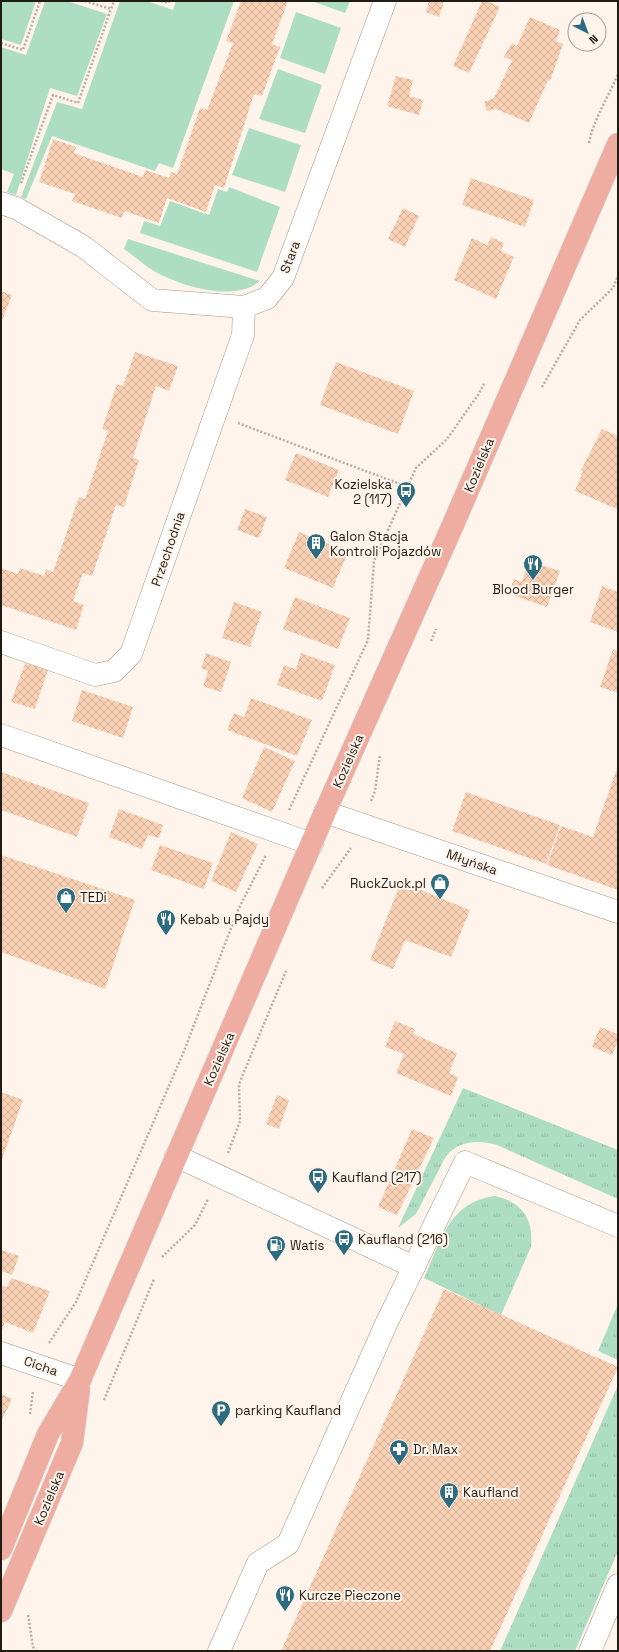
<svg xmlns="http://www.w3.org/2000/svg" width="619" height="1652" font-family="'Space Grotesk',sans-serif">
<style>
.grass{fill:url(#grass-tufts)}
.green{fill:#addec4}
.building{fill:url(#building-cross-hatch)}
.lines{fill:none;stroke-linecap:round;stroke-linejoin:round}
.minor-casing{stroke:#a49586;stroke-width:23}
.major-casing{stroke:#d7d6d5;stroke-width:23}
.path{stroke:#b6ada5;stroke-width:2.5;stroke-dasharray:2 2;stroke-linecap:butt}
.minor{stroke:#fff;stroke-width:22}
.major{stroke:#efada1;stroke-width:22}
.labels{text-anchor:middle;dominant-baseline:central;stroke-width:4;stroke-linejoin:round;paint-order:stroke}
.street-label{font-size:13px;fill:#211b15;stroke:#fff4eb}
.poi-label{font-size:13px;fill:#211b15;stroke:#fff4eb;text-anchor:start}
</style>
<defs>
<pattern id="grass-tufts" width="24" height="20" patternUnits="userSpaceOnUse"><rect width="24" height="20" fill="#addec4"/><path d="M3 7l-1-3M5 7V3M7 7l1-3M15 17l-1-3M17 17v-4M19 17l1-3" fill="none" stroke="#95bea8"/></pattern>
<pattern id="building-cross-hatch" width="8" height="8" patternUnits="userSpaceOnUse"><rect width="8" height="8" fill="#f8d0b4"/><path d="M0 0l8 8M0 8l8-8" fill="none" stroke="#d4b29a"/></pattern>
</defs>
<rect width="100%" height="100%" fill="#fff4eb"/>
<!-- grass -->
<g class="grass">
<path d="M 463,1088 L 618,1150 L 618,1199 L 497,1145 C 478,1140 460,1140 446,1156 L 416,1214 L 398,1228 Z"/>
<path d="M 494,1196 C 522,1201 534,1219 531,1247 L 501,1315 L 424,1278 C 441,1241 448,1203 494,1196 Z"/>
<polygon points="618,1304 618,1360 598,1351"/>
<polygon points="618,1385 618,1551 575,1651 500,1651"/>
</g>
<!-- green -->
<g class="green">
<polygon points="1,1 36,1 21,45 1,39"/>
<polygon points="45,1 67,1 107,14 77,96 50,88 16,195 7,192 14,174 1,169 1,47 26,55"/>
<polygon points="120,1 147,1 173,10 176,1 234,1 173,168 159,163 155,171 52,136 26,199 21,197 57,102 82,109"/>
<polygon points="311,1 350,1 345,13"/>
<polygon points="296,12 341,28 325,74 280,58"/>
<polygon points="278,69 322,85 305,133 259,119"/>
<polygon points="249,128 301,145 285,192 232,175"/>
<polygon points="229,187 280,207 257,272 140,233 144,221 160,226 170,201 209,215 218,189 227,192"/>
<path d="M 128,239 L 260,281 C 234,303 180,286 154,271 C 143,265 135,256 124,249 Z"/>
</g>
<!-- building -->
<g class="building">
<polygon points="241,1 288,1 272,44 280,47 262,96 254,94 224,188 215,185 206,212 167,198 159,223 124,211 122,218 72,201 75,194 39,182 53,139 76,147 74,153 143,177 145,170 169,178 171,172 177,174 200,108 207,110 233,43 226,41"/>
<polygon points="429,1 444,1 439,17 426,12"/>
<polygon points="482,1 487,1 500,7 469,73 453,66"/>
<polygon points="530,17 560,30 556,41 563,44 550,81 548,80 529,123 496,109 487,111 484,102 494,98 512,60 504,57 507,51 512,43 517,46"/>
<polygon points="396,76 413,80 409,96 423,100 419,115 387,106"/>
<polygon points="471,178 534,200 525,227 462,205"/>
<polygon points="403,208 419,216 405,247 388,239"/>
<polygon points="491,237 504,243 501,251 514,257 496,299 454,280 472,238 487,245"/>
<polygon points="1,291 12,295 1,323"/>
<polygon points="135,352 178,366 169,391 156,386 133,458 139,460 124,507 116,505 92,576 83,573 73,601 84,605 76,630 1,605 1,568 18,574 20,568 44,576 46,569 53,572 79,497 85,499 108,431 102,429 117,384 123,386"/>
<polygon points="336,362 414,391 398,434 320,405"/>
<polygon points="602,429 618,436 617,509 575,491 583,471 581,470"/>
<polygon points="296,453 339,470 328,497 285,480"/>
<polygon points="245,509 267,517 259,538 237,530"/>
<polygon points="299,532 348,552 333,588 284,568"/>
<polygon points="529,561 560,571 547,607 509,594 514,579 522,582"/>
<polygon points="602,586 618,592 618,632 590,622"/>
<polygon points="295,597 350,618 338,649 283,629"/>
<polygon points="234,602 262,612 250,647 222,638"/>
<polygon points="613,649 618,651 618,693 600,687"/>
<polygon points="206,653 231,662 221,692 203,686 208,671 201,668"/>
<polygon points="301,653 335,665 322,701 277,685 284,665 296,669"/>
<polygon points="25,663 48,670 35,709 11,702"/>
<polygon points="82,690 133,707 123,738 72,721"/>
<polygon points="251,698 312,720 297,756 227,730 234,713 244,717"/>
<polygon points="264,747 295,761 272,812 242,798"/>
<polygon points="618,765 618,890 547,865 561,826 593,837"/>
<polygon points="1,772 89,803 77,837 1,810"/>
<polygon points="466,792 560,825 546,864 452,831"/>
<polygon points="119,809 163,825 159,838 148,835 142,849 109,837"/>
<polygon points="231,832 258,844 236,892 211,881"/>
<polygon points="160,845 213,863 204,889 151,870"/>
<polygon points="1,855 135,900 105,989 1,952"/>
<polygon points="401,882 470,910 451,957 405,940 393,969 370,960"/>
<polygon points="395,1021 415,1029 413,1034 457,1053 449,1073 458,1077 451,1096 396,1073 404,1054 385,1047"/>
<polygon points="600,1027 618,1034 618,1041 612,1055 592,1047"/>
<polygon points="1,1092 23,1100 1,1162"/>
<polygon points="277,1095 289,1100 279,1129 266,1124"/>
<polygon points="412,1129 434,1138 397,1215 378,1207"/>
<polygon points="1,1250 19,1256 12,1275 1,1271"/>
<polygon points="11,1278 50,1291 33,1333 5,1322 1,1333 1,1285 7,1287"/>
<polygon points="444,1289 618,1367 490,1651 281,1651"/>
<polygon points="1,1394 12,1399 1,1422"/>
</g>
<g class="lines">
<!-- minor casing -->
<g class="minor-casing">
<g id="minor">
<polyline points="1,203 16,208 84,247 152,300 244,307 267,298 283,278 385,1"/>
<polyline points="1,642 95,675 114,671 131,654 243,335 244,307"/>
<polyline points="1,735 312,844"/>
<polyline points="325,812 618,912"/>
<polyline points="176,1156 414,1267"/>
<polyline points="1,1353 80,1380"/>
<polyline points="219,1651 258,1563 288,1544 387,1322 465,1162 618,1226"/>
<polyline points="590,1651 618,1585"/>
</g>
</g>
<!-- major casing -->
<g class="major-casing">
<g id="major">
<polyline points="1,1549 48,1434 80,1380 325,812 452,527 618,144"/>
<polyline points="1,1611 72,1443 79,1389"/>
</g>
</g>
<!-- path -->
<g class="path">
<polyline points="85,1 111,9 114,1"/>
<polyline points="161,1 168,3 169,1"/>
<polyline points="1,43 23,50 40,1"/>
<path d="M 589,143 C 594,118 608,98 618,74"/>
<polyline points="21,183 53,95 78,103 111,9"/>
<polyline points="542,387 580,320 613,288 618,276"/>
<polyline points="238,423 408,487"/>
<polyline points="431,641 436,629"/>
<polyline points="371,801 375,791 380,755"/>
<polyline points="289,810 368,640 374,561 416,468 447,439 478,395 485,382"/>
<polyline points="322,888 351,848"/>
<polyline points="228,1153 240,1121 239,1084 286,971"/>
<polyline points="162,1257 195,1225 208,1199"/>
<polyline points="49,1343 76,1302 184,1051 238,910 266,855"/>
<polyline points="104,1400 154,1279"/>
<polyline points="30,1414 33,1391"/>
<polyline points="28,1615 33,1647 36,1651"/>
</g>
<!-- minor -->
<use href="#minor" class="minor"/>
<!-- major -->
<use href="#major" class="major"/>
</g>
<!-- icons -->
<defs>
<g id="bus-pin" transform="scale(1)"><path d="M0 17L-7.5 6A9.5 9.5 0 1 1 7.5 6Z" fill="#2d6b81" stroke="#fff4eb"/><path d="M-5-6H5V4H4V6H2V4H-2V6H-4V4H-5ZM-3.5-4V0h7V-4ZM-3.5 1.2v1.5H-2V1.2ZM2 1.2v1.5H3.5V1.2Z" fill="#fff"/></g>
<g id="building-pin" transform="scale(1)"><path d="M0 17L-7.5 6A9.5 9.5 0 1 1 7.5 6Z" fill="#2d6b81" stroke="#fff4eb"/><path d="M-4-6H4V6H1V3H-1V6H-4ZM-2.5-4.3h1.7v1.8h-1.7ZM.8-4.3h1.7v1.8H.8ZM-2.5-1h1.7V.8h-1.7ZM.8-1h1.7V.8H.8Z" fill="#fff"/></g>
<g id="restaurant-pin" transform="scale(1)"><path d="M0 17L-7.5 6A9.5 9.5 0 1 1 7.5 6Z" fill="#2d6b81" stroke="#fff4eb"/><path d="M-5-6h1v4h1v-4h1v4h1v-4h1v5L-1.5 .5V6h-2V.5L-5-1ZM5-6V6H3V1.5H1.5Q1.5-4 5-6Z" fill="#fff"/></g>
<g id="shop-pin" transform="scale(1)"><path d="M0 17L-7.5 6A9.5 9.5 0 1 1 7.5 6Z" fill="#2d6b81" stroke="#fff4eb"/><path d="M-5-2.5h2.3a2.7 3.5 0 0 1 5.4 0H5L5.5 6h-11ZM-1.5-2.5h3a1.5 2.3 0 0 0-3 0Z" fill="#fff"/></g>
<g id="fuel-pin" transform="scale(1)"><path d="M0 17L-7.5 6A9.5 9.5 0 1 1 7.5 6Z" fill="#2d6b81" stroke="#fff4eb"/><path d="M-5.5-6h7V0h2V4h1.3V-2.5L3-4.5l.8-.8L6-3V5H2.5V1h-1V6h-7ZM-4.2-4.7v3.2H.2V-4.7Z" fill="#fff"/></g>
<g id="parking-pin" transform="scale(1)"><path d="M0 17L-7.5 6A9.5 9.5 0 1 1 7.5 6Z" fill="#2d6b81" stroke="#fff4eb"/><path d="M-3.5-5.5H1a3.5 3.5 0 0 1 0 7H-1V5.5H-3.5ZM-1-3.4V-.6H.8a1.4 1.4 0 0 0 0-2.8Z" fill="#fff"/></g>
<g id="pharmacy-pin" transform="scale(1)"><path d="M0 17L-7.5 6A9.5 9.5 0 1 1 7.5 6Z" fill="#2d6b81" stroke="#fff4eb"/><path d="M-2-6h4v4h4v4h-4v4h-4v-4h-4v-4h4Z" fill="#fff"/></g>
</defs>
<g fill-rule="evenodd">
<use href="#bus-pin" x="406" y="491"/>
<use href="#building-pin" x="316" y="543"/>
<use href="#restaurant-pin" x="533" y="564"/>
<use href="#shop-pin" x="440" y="883"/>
<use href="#shop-pin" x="66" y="897"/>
<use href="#restaurant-pin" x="166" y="919"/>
<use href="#bus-pin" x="318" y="1177"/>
<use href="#bus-pin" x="344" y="1239"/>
<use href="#fuel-pin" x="276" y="1245"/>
<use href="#parking-pin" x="221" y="1410"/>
<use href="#pharmacy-pin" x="399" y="1449"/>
<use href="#building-pin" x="449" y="1492"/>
<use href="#restaurant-pin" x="285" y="1595"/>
</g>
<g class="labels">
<!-- street labels -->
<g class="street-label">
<text transform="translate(290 257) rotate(-69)">Stara</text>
<text transform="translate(479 465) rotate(-67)">Kozielska</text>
<text transform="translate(168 549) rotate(-71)">Przechodnia</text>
<text transform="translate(348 761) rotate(-66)">Kozielska</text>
<text transform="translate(472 862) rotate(19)">Młyńska</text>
<text transform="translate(219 1059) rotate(-66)">Kozielska</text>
<text transform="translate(41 1366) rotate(19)">Cicha</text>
<text transform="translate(49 1498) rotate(-67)">Kozielska</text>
</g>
<!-- poi labels -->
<g class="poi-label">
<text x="392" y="484" text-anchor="end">Kozielska<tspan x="392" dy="15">2 (117)</tspan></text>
<text x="330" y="536">Galon Stacja<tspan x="330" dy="15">Kontroli Pojazdów</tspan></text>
<text x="533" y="589" text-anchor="middle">Blood Burger</text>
<text x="426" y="883" text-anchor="end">RuckZuck.pl</text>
<text x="80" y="897">TEDi</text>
<text x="180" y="919">Kebab u Pajdy</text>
<text x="332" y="1177">Kaufland (217)</text>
<text x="358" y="1239">Kaufland (216)</text>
<text x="290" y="1245">Watis</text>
<text x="235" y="1410">parking Kaufland</text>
<text x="413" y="1449">Dr. Max</text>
<text x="463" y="1492">Kaufland</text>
<text x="299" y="1595">Kurcze Pieczone</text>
</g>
</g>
<!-- border -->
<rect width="619" height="1652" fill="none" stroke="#211b15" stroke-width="4"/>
<!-- north arrow -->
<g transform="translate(587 32) rotate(138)"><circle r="19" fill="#fff4eb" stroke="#a69d95"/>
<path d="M0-3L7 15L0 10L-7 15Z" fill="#2d6b81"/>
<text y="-6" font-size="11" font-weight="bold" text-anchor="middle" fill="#211b15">N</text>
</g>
</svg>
